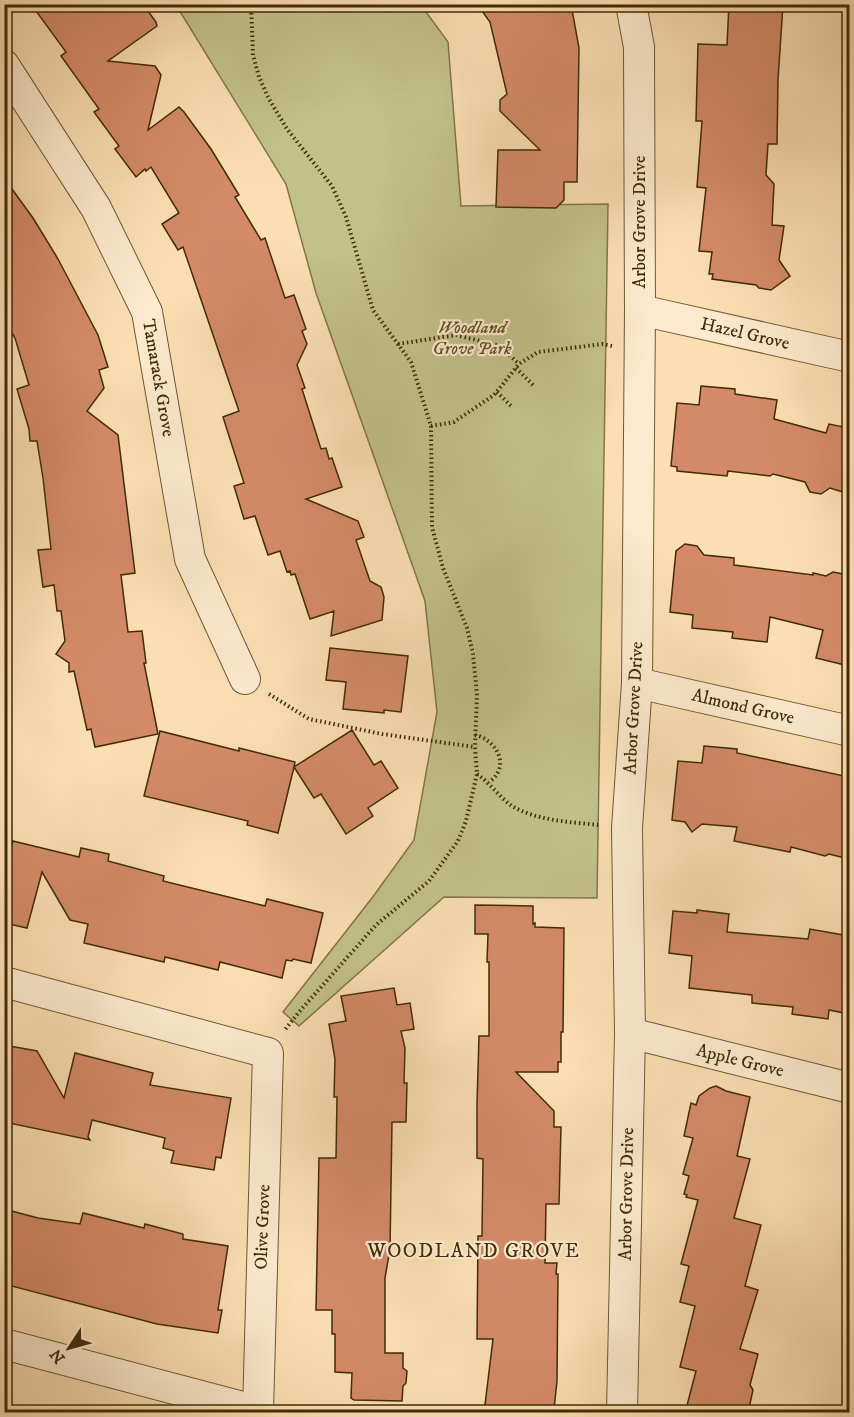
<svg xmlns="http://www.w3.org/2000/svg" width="854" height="1417" font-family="'IM FELL DW Pica',serif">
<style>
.green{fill:#c2c18a;stroke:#827649;stroke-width:1.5}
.building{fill:#d48a68;stroke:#412b08;stroke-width:1.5}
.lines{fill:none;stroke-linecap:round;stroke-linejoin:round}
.minor-casing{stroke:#705833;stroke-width:32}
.path{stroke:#412b08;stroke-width:4;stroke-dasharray:1.5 3;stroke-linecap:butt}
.minor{stroke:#fceace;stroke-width:30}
.labels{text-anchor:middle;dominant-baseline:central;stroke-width:4.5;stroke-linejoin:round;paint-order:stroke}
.street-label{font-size:18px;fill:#412b08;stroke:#fceace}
.park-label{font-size:18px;font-style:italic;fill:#615028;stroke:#fceace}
.neighbourhood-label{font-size:20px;letter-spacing:1.5px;fill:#412b08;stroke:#fceace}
</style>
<rect width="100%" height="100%" fill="#fbdfb3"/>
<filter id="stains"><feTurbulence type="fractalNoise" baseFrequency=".00333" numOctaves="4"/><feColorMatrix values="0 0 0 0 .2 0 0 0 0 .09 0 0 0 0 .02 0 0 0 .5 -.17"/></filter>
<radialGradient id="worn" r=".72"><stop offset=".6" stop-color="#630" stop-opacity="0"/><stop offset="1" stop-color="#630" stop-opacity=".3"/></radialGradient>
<!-- green -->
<polygon class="green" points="176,5 421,5 448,42 461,206 608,204 597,898 444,897 299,1026 283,1012 372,898 414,840 437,712 425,601 316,293 286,184"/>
<!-- building -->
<g class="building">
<polygon points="31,4 143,4 156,22 157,26 108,61 155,66 161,75 148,130 179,107 184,112 211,149 239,195 235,197 261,240 265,238 285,298 294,295 306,329 302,331 307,344 297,365 305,388 302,389 321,449 326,448 329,459 332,458 342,487 306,499 358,521 364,537 356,540 370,581 381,587 384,597 382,620 331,636 334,611 310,619 295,574 291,575 290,571 287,572 280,551 268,555 255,516 244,519 234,486 244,483 223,417 239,411 183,247 178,250 162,224 179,213 151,167 146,171 145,169 136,177 115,149 119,146 94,112 99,109 61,56 66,52"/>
<polygon points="477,4 571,4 579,48 577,182 564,182 564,200 556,208 496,207 498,150 540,150 500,111 500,100 507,94 490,22"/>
<polygon points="729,4 783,4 778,80 777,144 768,144 766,175 774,184 772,225 784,226 779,260 790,276 771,290 759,288 756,285 712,279 713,274 709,274 712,252 699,251 706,188 697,187 702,121 696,121 698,44 727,45"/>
<polygon points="4,178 33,218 58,259 98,335 108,367 99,370 104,388 87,411 118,435 135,573 121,575 128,632 142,631 146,663 144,663 158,734 95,747 91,729 87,730 74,671 69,672 69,663 56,654 65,641 61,611 57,611 54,585 43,587 38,550 51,549 43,478 37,441 30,441 29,429 17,389 29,385 15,338 4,319"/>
<polygon points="701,386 735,389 735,394 777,400 774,419 826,433 829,424 849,428 849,479 846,493 830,488 821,494 810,492 805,482 773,474 770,476 728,471 727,476 677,471 677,467 671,466 677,403 699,405"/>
<polygon points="685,544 697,546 704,555 734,558 734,565 813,575 813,573 826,576 833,572 843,574 849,584 849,666 816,658 823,630 770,617 767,642 732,638 733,632 692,628 693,615 670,612 676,551"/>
<polygon points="330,648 408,656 401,712 384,710 384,713 343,709 346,682 326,680"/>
<polygon points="352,730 374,765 381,761 398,788 368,808 373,816 346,834 321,794 314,798 294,767 278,833 247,825 248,821 144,796 160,731 239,751 239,748 295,762 294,767"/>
<polygon points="704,746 737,749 737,753 849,777 849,859 829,854 825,856 791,847 790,852 734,841 737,827 702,824 692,832 685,822 672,820 678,761 702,763"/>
<polygon points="13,841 79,857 81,848 109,854 108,861 164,876 163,881 265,906 267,899 323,913 311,963 293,959 292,961 286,960 282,978 220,962 218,970 165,957 164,962 84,943 88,924 70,920 42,872 27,928 4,923 4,877"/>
<polygon points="475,905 533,906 533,924 535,923 535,927 564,928 563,1032 561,1032 561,1062 558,1062 558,1072 516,1072 554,1111 554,1127 561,1127 559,1204 546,1204 545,1263 557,1263 556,1274 558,1274 557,1381 554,1409 528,1406 528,1413 484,1413 493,1339 477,1339 478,1236 482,1236 483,1159 477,1158 477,1103 479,1036 489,1036 489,962 487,962 488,934 475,934"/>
<polygon points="697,910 729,914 727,932 808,939 810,929 849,936 849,1014 829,1010 828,1019 792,1014 793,1007 752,1003 752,995 689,988 692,956 669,953 673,911 697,913"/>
<polygon points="394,988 397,1005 410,1003 414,1029 401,1031 405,1048 404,1083 407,1083 406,1122 392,1122 390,1249 385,1278 385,1353 403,1353 403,1368 407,1371 406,1383 403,1386 402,1401 354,1400 351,1398 352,1373 335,1372 335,1334 332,1334 332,1310 316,1310 319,1158 336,1158 337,1097 334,1097 335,1059 329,1024 346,1021 341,996"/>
<polygon points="4,1045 37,1051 64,1098 75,1053 153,1073 150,1085 231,1098 221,1158 216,1157 214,1170 171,1163 174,1151 163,1148 165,1138 92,1120 88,1137 90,1140 4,1122"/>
<polygon points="716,1086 726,1091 750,1097 737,1156 750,1159 734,1218 761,1225 745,1286 758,1290 740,1349 758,1354 750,1385 753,1390 748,1413 685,1413 696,1371 680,1367 695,1306 680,1302 689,1266 681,1264 698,1200 686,1197 687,1195 684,1194 689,1176 683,1174 693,1138 684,1136 691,1103 696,1105 699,1096 710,1088"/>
<polygon points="4,1209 38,1218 80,1224 83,1213 144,1228 145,1224 183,1234 183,1239 228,1246 218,1310 222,1310 218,1333 157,1324 4,1284"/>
</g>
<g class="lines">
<!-- minor casing -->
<g class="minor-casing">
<g id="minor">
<polyline points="4,65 96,208 147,312 190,559 245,679"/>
<polyline points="640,310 850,357"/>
<polyline points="637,683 850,731"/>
<polyline points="4,982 268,1053 258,1411 4,1344"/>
<polyline points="630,1033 850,1088"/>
<polyline points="622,1412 630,1033 627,828 637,683 640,310 639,47 631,4"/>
</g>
</g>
<!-- path -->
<g class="path">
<polyline points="251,4 253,55 259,77 269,99 287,129 332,186 346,217 373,310 411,362 431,426 432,527 443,568 467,628 473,654 477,695 475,747 477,774 466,821 458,841 429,881 376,925 299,1012 284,1031"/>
<polyline points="398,344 456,335 500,346 519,364"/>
<polyline points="516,368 534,386"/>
<polyline points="497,392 512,407"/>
<polyline points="431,426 454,422 494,395 519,364 538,352 603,344 612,346"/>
<polyline points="269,694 309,719 382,734 475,747"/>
<path d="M 475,735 C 479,736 485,738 488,741 C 503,753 505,771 489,782"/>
<path d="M 477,774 C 490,783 499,797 512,806 C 537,821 571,822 599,825"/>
</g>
<!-- minor -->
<use href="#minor" class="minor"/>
</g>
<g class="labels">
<!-- street labels -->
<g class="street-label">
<text transform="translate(640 222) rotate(-90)">Arbor Grove Drive</text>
<text transform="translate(745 334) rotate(13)">Hazel Grove</text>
<text transform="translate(158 378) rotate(80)">Tamarack Grove</text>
<text transform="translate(743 707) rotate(13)">Almond Grove</text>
<text transform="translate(634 708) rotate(-87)">Arbor Grove Drive</text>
<text transform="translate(740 1061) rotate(14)">Apple Grove</text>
<text transform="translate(627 1194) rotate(-89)">Arbor Grove Drive</text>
<text transform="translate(263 1227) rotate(-88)">Olive Grove</text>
</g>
<!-- park labels -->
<g class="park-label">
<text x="472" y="328">Woodland<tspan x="472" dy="21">Grove Park</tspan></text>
</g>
<!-- neighbourhood labels -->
<g class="neighbourhood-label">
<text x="474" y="1251">WOODLAND GROVE</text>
</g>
</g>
<!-- margin -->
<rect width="854" height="1417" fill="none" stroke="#fbdfb3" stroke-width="24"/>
<rect x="6" y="6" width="842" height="1405" fill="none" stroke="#412b08" stroke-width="3"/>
<rect x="12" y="12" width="830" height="1393" fill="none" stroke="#412b08" stroke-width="1.5"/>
<!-- north arrow -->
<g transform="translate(69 1348) rotate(234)" stroke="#fceace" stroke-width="4.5" paint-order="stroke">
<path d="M0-4.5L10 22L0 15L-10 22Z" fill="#412b08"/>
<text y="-9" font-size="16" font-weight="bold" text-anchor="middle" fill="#412b08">N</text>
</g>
<rect width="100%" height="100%" filter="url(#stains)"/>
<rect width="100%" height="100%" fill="url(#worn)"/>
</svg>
